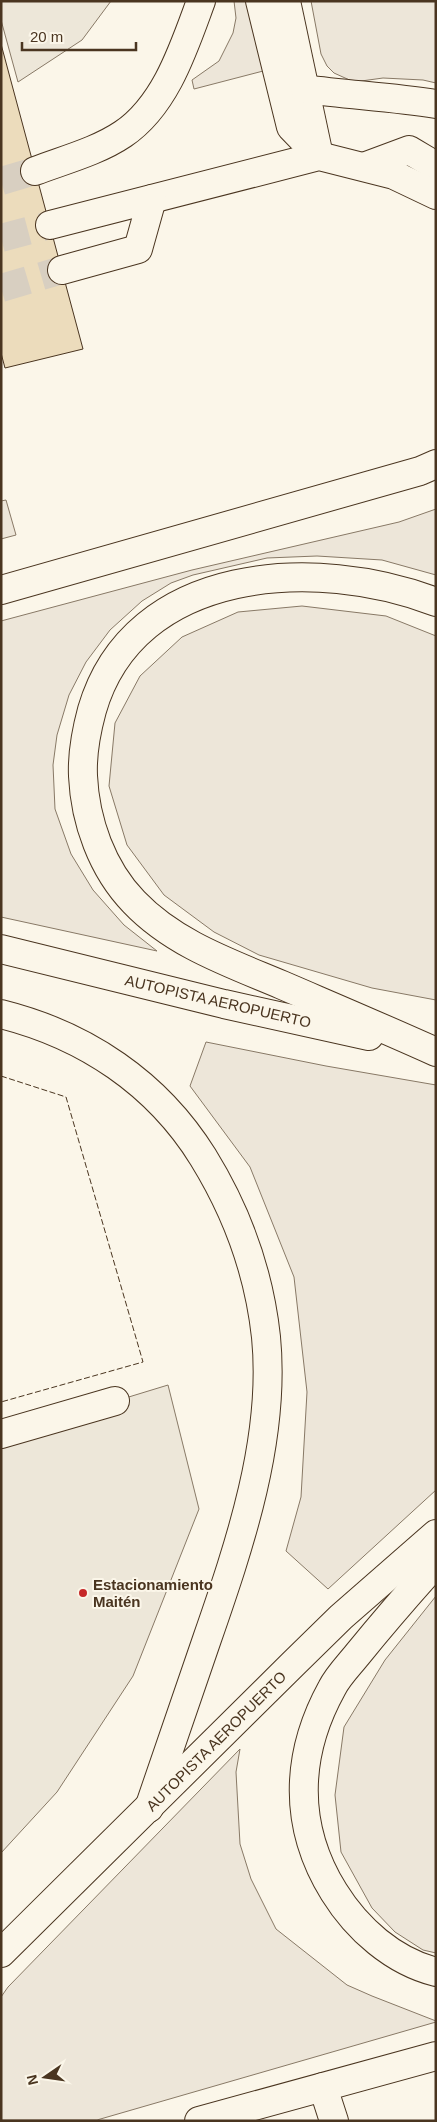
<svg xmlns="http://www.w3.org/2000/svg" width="437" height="2122" font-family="Arial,sans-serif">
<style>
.green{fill:#ede6d9;stroke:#887966}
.parking{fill:#ede7d9;stroke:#887966}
.building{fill:#ecdcbc;stroke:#4a3520}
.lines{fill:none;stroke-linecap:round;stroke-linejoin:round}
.minor-tunnel{stroke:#d8cfc1;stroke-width:28;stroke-dasharray:28 14;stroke-linecap:butt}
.minor-casing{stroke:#4a3520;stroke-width:30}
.highway-casing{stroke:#4a3520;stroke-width:30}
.minor{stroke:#fbf6e9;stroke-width:28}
.highway{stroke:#fbf6e9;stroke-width:28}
.fence{stroke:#4a3520;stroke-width:1;stroke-dasharray:6 2.5;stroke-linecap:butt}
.poi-dot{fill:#c62828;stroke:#fbf6e9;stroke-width:2}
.labels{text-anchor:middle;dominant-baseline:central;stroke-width:4;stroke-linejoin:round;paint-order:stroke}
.street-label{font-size:15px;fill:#4a3520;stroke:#fbf6e9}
.poi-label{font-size:15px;font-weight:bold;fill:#4a3520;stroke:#fbf6e9;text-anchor:start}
</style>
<rect width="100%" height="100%" fill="#fbf6e9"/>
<!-- green -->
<g class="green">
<polygon points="234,1 247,1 267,70 194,89 192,80 219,61 233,33 236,18"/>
<polygon points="311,1 436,1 436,83 423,80 383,78 354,82 334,73 327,66 321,54"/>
<polygon points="6,500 16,535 1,539 1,501"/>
<polygon points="436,509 436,575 382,560 317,556 267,558 193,575 171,583 142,601 110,630 86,662 69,695 57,735 53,765 55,809 71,854 93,890 124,925 157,951 1,917 1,621 192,570 399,522"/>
<polygon points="302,606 386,616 436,636 436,1000 372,988 259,955 214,932 164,895 127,845 109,786 115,723 140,676 182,637 238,612"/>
<polygon points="206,1042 326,1066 436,1085 436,1490 328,1589 286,1551 301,1497 307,1392 294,1277 250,1167 190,1086"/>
<polygon points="436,1596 436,1953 423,1950 395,1932 372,1908 341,1852 335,1795 344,1727 385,1660"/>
<polygon points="240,1749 236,1772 240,1844 251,1879 276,1929 347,1985 372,1996 436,2021 436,2022 97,2120 1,2120 1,1997 8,1987"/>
</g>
<!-- parking -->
<g class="parking">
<polygon points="1,1 111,1 82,40 18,82 1,20"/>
<polygon points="168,1385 199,1509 133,1676 57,1792 1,1853 1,1436"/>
</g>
<!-- building -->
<polygon class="building" points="1,44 83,349 5,368 1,353"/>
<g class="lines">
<!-- minor-tunnel -->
<g class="minor-tunnel">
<polyline points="1,181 35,171"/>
<polyline points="1,238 50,225"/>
<polyline points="1,288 62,270"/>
</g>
<!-- minor casing -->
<g class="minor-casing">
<g id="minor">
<polyline points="260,1 291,127 319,156"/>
<polyline points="286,1 319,156"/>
<path d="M 305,89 C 349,95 392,97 436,104"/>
<polyline points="366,166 409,150 436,166"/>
<path d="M 35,171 C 64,160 98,151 123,134 C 166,105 184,47 201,1"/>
<polyline points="50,225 319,156 394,175 436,195"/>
<polyline points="62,270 138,249 152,199"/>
<polyline points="1,1434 115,1401"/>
<polyline points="323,2087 334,2121"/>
<polyline points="199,2121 436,2056"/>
</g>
</g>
<!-- highway casing -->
<g class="highway-casing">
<g id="highway">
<polyline points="1,590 420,471 436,464"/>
<path d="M 436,602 C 317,556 134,565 92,710 C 86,732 82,754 83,776 C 85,821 102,869 134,902 C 174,944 230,963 282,985 C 333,1007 385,1029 436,1052"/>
<polyline points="1,949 224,1004 369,1036"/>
<path d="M 1,1014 C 85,1035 157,1083 203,1157 C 237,1212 259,1272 266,1337 C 276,1438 240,1544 207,1639 C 188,1695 168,1751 149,1808"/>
<path d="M 436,1563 C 409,1593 383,1623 357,1655 C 349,1665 338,1676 332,1688 C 295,1755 293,1826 334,1892 C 357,1929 393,1961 436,1972"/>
<polyline points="1,1953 292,1665 341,1617 436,1534"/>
</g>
</g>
<!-- minor -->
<use href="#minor" class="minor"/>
<!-- highway -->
<use href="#highway" class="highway"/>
<!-- fence -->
<polyline class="fence" points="1,1076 66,1097 143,1362 1,1402"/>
</g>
<!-- markers -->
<circle class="poi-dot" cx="83" cy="1593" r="5"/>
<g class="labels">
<!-- street labels -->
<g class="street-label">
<text transform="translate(218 1001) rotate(13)">AUTOPISTA AEROPUERTO</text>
<text transform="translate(216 1741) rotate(-45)">AUTOPISTA AEROPUERTO</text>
</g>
<!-- poi labels -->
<g class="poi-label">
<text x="93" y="1584">Estacionamiento<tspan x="93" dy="17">Maitén</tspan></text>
</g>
</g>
<!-- border -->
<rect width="437" height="2122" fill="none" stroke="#4a3520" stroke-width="5"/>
<!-- north arrow -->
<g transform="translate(45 2077) rotate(257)" stroke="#fbf6e9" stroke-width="4" paint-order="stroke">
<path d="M0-4L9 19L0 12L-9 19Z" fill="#4a3520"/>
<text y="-8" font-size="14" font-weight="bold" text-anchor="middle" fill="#4a3520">N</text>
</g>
<!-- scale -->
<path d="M22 42v8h114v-8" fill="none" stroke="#4a3520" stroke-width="2.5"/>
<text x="30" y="42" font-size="15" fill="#4a3520" stroke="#fbf6e9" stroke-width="4" paint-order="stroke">20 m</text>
</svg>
